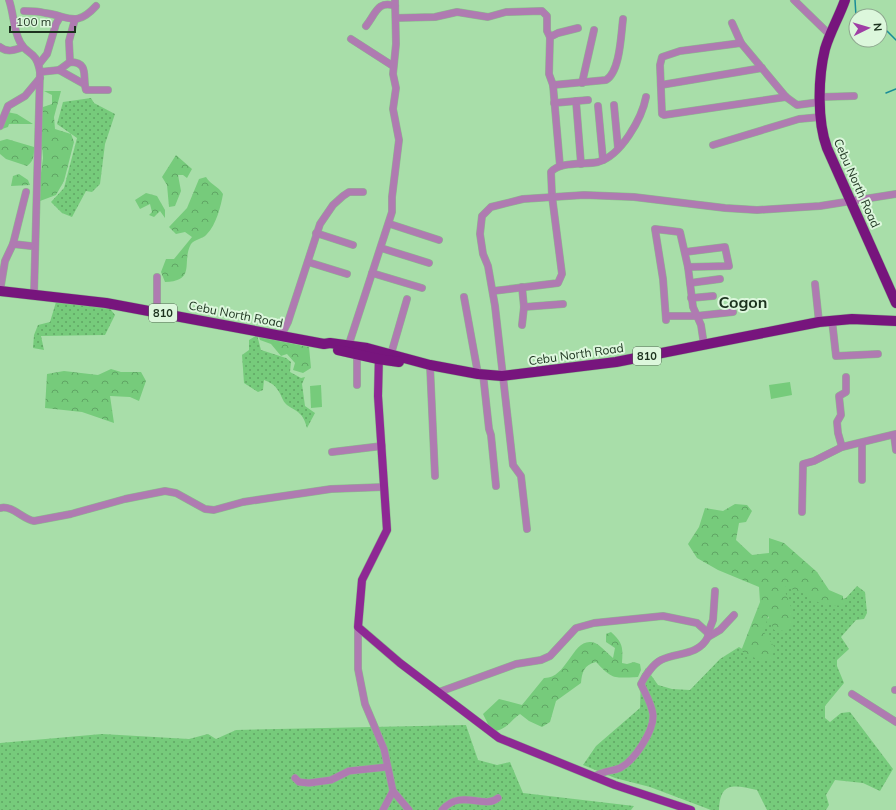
<svg xmlns="http://www.w3.org/2000/svg" width="896" height="810" font-family="Mulish,sans-serif">
<style>
.grass{fill:url(#grass-dots)}
.forest{fill:url(#forest-crowns)}
.garden{fill:#76cb7b}
.lines{fill:none;stroke-linecap:round;stroke-linejoin:round}
.stream{stroke:#1a8c98;stroke-width:1.5}
.minor-casing{stroke:#8cbc8d;stroke-width:8}
.major-casing{stroke:#8cbc8d;stroke-width:9}
.highway-casing{stroke:#8cbc8d;stroke-width:11}
.minor{stroke:#af7bb1;stroke-width:7}
.major{stroke:#8e2894;stroke-width:8}
.highway{stroke:#77157d;stroke-width:10}
.labels{text-anchor:middle;dominant-baseline:central;stroke-width:4;stroke-linejoin:round;paint-order:stroke}
.shield{fill:#dcf7dc;stroke:#566d57;stroke-width:1}
.shield-label{font-size:11px;font-weight:bold;fill:#1c321e}
.street-label{font-size:12px;fill:#1c321e;stroke:#dcf7dc}
.district-label{font-size:16px;font-weight:bold;fill:#1c321e;stroke:#dcf7dc}
</style>
<defs>
<pattern id="grass-dots" width="8" height="8" patternUnits="userSpaceOnUse"><rect width="8" height="8" fill="#76cb7b"/><path d="M2 2h.1M6 6h.1" fill="none" stroke="#60a564" stroke-width="1.8" stroke-linecap="round"/></pattern>
<pattern id="forest-crowns" width="20" height="18" patternUnits="userSpaceOnUse"><rect width="20" height="18" fill="#76cb7b"/><path d="M2 6a3 3 0 1 1 6 0M12 15a3 3 0 1 1 6 0" fill="none" stroke="#60a564"/></pattern>
</defs>
<rect width="100%" height="100%" fill="#a8dea9"/>
<!-- grass -->
<g class="grass">
<polygon points="91,98 94,103 115,114 105,144 100,184 92,192 86,191 72,217 62,213 51,202 64,188 77,138 57,124 63,102"/>
<polygon points="56,302 108,306 115,315 105,335 41,336 44,350 33,348 34,335 38,325 50,322"/>
<path d="M 257,335 L 261,350 L 286,358 L 291,362 L 290,372 L 301,378 L 305,377 L 302,384 L 305,406 L 315,413 L 307,428 C 303,413 299,413 287,405 C 282,401 281,393 277,389 C 274,384 269,382 264,380 L 263,390 L 258,392 L 244,383 L 242,355 L 249,350 L 249,340 Z"/>
<path d="M 783,579 L 832,601 L 846,598 L 857,586 L 865,592 L 867,613 L 864,619 L 856,620 L 841,637 L 849,649 L 837,660 L 837,666 L 844,683 L 825,706 L 825,718 L 830,722 L 841,713 L 850,712 L 893,769 L 880,791 L 863,783 L 835,780 L 826,795 L 829,805 L 826,810 L 767,810 L 757,790 C 734,785 720,781 719,810 L 711,810 L 650,787 L 615,778 L 583,765 L 596,746 L 640,708 L 641,676 L 646,668 L 658,685 L 672,689 L 690,690 L 720,659 L 739,647 L 744,650 L 761,636 L 762,619 L 770,618 Z"/>
<polygon points="466,725 478,760 497,765 510,762 523,793 634,806 631,810 0,810 0,743 102,734 189,739 208,734 216,739 236,730"/>
</g>
<!-- forest -->
<g class="forest">
<polygon points="44,91 61,91 54,117 55,129 71,134 74,142 64,181 56,195 40,201 41,173 43,158 41,133 43,107 52,104 52,95"/>
<polygon points="7,112 17,114 33,124 9,124 8,127 2,129 2,120"/>
<path d="M 7,139 L 34,147 C 34,155 34,161 27,166 L 6,159 L 0,154 L 0,141 Z"/>
<polygon points="176,155 192,169 187,178 183,175 178,175 181,191 175,206 169,207 167,185 162,177"/>
<polygon points="19,174 28,180 30,185 11,186 13,176"/>
<path d="M 206,177 C 211,185 218,186 223,194 C 221,206 216,225 207,234 C 203,239 195,239 191,244 C 181,262 197,281 165,282 L 161,272 L 166,259 L 174,259 L 192,237 L 185,232 L 176,234 L 169,227 L 187,208 L 199,179 Z"/>
<polygon points="146,193 157,196 165,210 165,218 160,211 154,217 149,215 152,212 150,204 140,209 135,200"/>
<polygon points="259,337 309,347 311,368 303,373 293,370 295,363 287,354 281,356 271,344 260,340"/>
<polygon points="111,369 121,372 141,372 146,381 139,401 130,397 110,396 114,423 82,412 45,408 47,374 64,371 98,375"/>
<polygon points="735,504 747,505 752,511 746,522 739,523 736,540 752,555 769,553 769,538 784,543 817,572 829,590 843,596 843,606 821,604 805,594 783,586 791,607 793,621 785,631 774,630 768,616 764,632 775,648 771,660 755,658 741,651 760,602 759,587 718,570 697,558 688,544 699,527 705,508 723,511"/>
<path d="M 611,632 C 623,643 623,647 622,663 L 627,664 L 634,662 L 640,664 L 641,670 L 638,677 C 614,678 613,680 596,662 C 584,665 582,672 581,683 L 556,701 L 550,722 L 542,727 L 529,721 L 520,714 C 510,721 508,728 496,731 L 489,726 L 483,714 L 499,699 L 522,705 L 544,678 C 569,679 573,632 597,644 C 602,647 608,654 613,658 L 615,648 L 606,642 L 606,634 Z"/>
</g>
<!-- garden -->
<g class="garden">
<polygon points="790,382 792,395 771,399 769,385"/>
<polygon points="321,385 322,407 311,408 310,386"/>
</g>
<g class="lines">
<!-- stream -->
<g class="stream">
<polyline points="855,0 856,16"/>
<polyline points="880,30 887,31 896,40"/>
<polyline points="886,93 896,89"/>
</g>
<!-- minor casing -->
<g class="minor-casing">
<g id="minor">
<path d="M 9,0 C 14,14 13,29 20,42 C 27,56 36,49 40,72 L 34,294"/>
<polyline points="794,0 830,35"/>
<path d="M 24,11 C 31,11 38,11 45,13 C 69,16 76,28 96,6"/>
<polyline points="396,18 435,17 457,12 488,17 506,12 542,11 547,16 547,31 550,37"/>
<polyline points="732,23 741,43 786,97 797,105 820,102"/>
<path d="M 366,26 C 376,13 378,0 395,6"/>
<polyline points="351,39 393,66"/>
<polyline points="741,43 680,51 662,57 660,65 662,114 664,115 786,97"/>
<path d="M 0,47 C 7,53 15,50 23,47"/>
<polyline points="70,62 69,41 75,19"/>
<polyline points="39,64 47,54 56,24 60,17"/>
<path d="M 59,70 L 70,62 C 90,62 82,78 86,90 L 108,90"/>
<polyline points="40,72 59,70 84,84"/>
<polyline points="582,83 594,30"/>
<path d="M 553,85 L 606,80 C 620,72 621,35 623,19"/>
<polyline points="661,85 762,68"/>
<polyline points="821,97 854,96"/>
<polyline points="576,101 581,164"/>
<polyline points="554,103 588,100"/>
<polyline points="614,105 618,148"/>
<polyline points="598,106 603,160"/>
<polyline points="0,126 8,106 25,96 40,78"/>
<polyline points="713,145 799,119 821,117"/>
<polyline points="560,166 553,85 549,74 550,37 558,33 578,28"/>
<polyline points="390,224 439,240"/>
<polyline points="316,233 353,245"/>
<polyline points="13,244 31,246"/>
<polyline points="381,248 429,263"/>
<polyline points="685,252 725,247 729,266 688,267"/>
<polyline points="308,262 347,274"/>
<polyline points="372,273 422,288"/>
<polyline points="690,283 720,279"/>
<polyline points="815,284 819,322"/>
<polyline points="522,287 524,307 522,325"/>
<polyline points="0,291 5,261 13,244 26,192"/>
<path d="M 493,291 L 558,283 L 562,274 L 552,196 L 551,172 C 560,161 585,165 598,162 C 621,156 642,118 646,97"/>
<polyline points="464,297 478,374"/>
<polyline points="691,298 713,296"/>
<polyline points="524,307 563,304"/>
<polyline points="157,312 157,277"/>
<polyline points="667,316 696,316 733,312"/>
<polyline points="666,320 663,279 655,229 680,232 688,267 693,307 701,325 704,345"/>
<polyline points="832,320 836,356 878,354"/>
<polyline points="281,336 288,322 320,224 333,205 343,196 349,192 363,192"/>
<polyline points="347,350 392,212 392,197 399,140 393,109 396,88 393,74 396,44 395,0"/>
<polyline points="391,354 407,299"/>
<polyline points="357,355 357,385"/>
<polyline points="430,365 435,476"/>
<polyline points="483,374 489,429 491,435 496,486"/>
<polyline points="894,435 896,450"/>
<polyline points="862,443 862,480"/>
<polyline points="842,447 838,433 837,422 841,415 839,396 846,392 846,377"/>
<polyline points="332,452 382,446"/>
<path d="M 0,508 C 13,505 22,519 34,521 L 71,514 L 125,499 L 165,491 L 176,493 L 205,509 L 214,510 L 243,502 L 331,489 L 384,487"/>
<polyline points="802,512 803,464 814,461 842,447 896,434"/>
<polyline points="527,529 521,476 513,465 495,306 488,266 483,254 480,234 482,216 491,207 523,199 584,195 634,197 725,208 757,210 820,206 896,194"/>
<polyline points="358,627 358,669 365,704 384,749 393,791 409,810"/>
<polyline points="708,633 713,620 715,591"/>
<polyline points="708,637 720,630 734,615"/>
<polyline points="895,690 896,690"/>
<path d="M 439,692 L 516,664 L 541,660 L 550,656 L 576,628 L 594,623 L 663,616 L 697,623 L 708,633 L 708,637 C 698,656 678,652 661,660 C 653,664 645,676 641,684 C 645,693 652,704 653,715 C 654,731 634,761 620,768 C 611,772 603,770 594,777"/>
<polyline points="852,694 896,722"/>
<polyline points="295,778 299,782 309,783 331,780 349,771 387,767"/>
<polyline points="383,810 393,791"/>
<path d="M 442,810 C 461,788 484,810 498,798"/>
</g>
</g>
<!-- major casing -->
<g class="major-casing">
<polyline id="major" points="379,354 378,396 387,530 362,580 358,627 400,663 499,738 615,785 691,810"/>
</g>
<!-- highway casing -->
<g class="highway-casing">
<g id="highway">
<path d="M 845,0 C 839,17 830,32 825,49 C 818,77 817,121 827,148 L 896,303"/>
<polyline points="0,291 106,303 324,344 330,343 367,348 430,365 478,374 502,376 616,362 819,322 852,319 896,321"/>
<polyline points="338,350 378,359 399,362"/>
</g>
</g>
<!-- minor -->
<use href="#minor" class="minor"/>
<!-- major -->
<use href="#major" class="major"/>
<!-- highway -->
<use href="#highway" class="highway"/>
</g>
<g class="labels">
<!-- shield labels -->
<g class="shield">
<rect x="149" y="304" width="28" height="18" rx="3"/>
<rect x="633" y="347" width="28" height="18" rx="3"/>
</g>
<g class="shield-label">
<text x="163" y="313">810</text>
<text x="647" y="356">810</text>
</g>
<!-- street labels -->
<g class="street-label">
<text transform="translate(857 183) rotate(66)">Cebu North Road</text>
<text transform="translate(236 314) rotate(11)">Cebu North Road</text>
<text transform="translate(576 354) rotate(-8)">Cebu North Road</text>
</g>
<!-- district labels -->
<g class="district-label">
<text x="743" y="302">Cogon</text>
</g>
</g>
<!-- north arrow -->
<g transform="translate(868 28) rotate(85)"><circle r="19" fill="#dcf7dc" stroke="#8fa890"/>
<path d="M0-3L7 15L0 10L-7 15Z" fill="#9f3ea5"/>
<text y="-6" font-size="11" font-weight="bold" text-anchor="middle" fill="#1c321e">N</text>
</g>
<!-- scale -->
<path d="M10 26v6h65v-6" fill="none" stroke="#1c321e" stroke-width="2"/>
<text x="16" y="26" font-size="12" fill="#1c321e" stroke="#dcf7dc" stroke-width="3" paint-order="stroke">100 m</text>
</svg>
